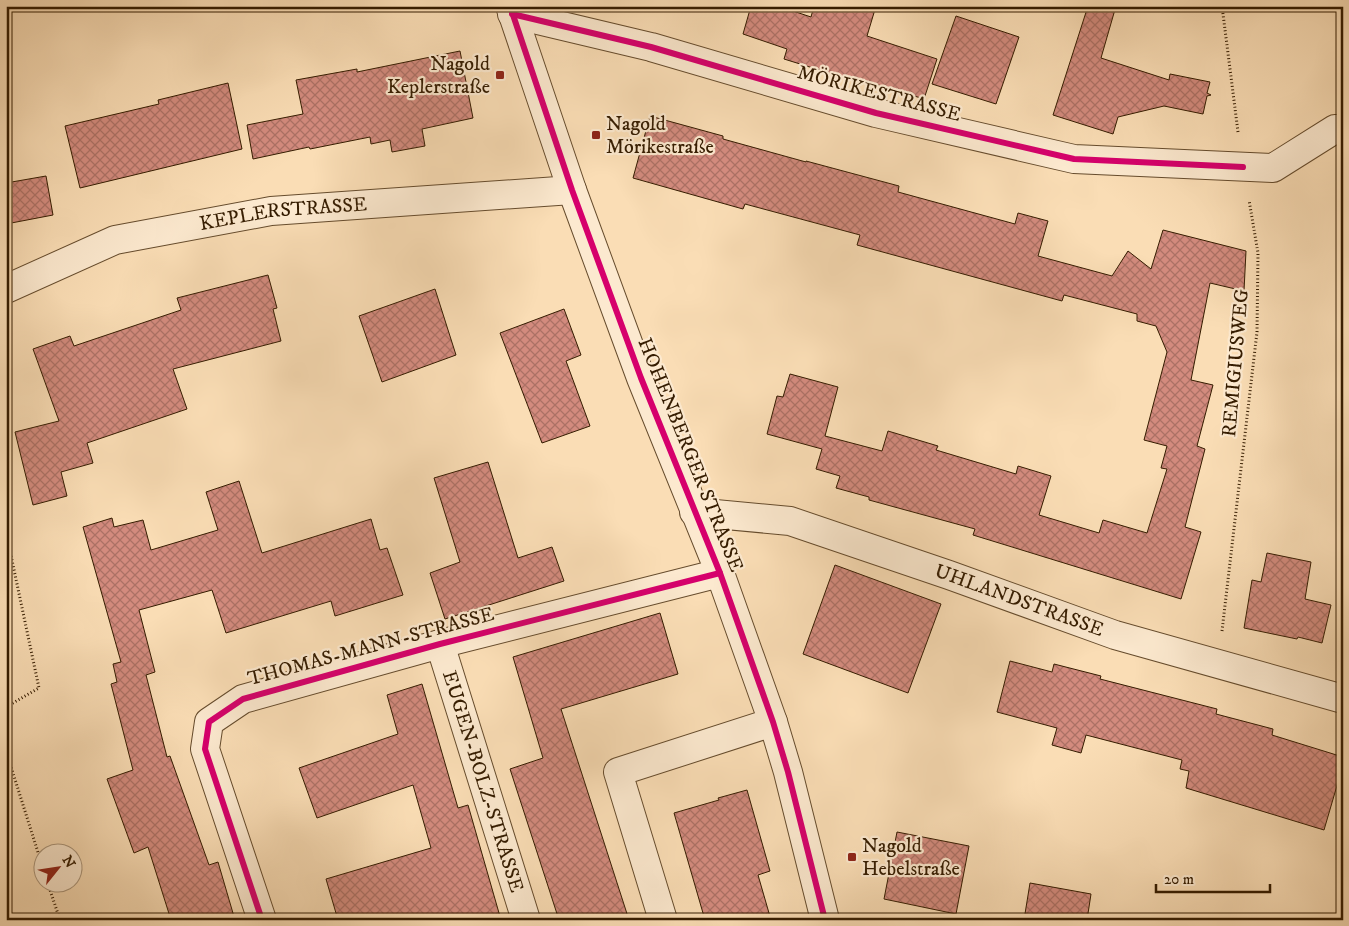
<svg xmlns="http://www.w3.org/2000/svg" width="1349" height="926" font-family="'IM FELL DW Pica',serif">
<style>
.building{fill:url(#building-cross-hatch);stroke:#351c00}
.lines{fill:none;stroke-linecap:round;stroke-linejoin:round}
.minor-casing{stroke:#664c2d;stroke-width:30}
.path{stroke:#351c00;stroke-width:3;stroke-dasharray:1 2.5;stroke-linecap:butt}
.minor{stroke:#fce9cf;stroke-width:28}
.cycleway-casing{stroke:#fce9cf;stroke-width:9}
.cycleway{stroke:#d6006c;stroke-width:6}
.poi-dot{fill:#8f2418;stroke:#fce9cf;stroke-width:2}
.labels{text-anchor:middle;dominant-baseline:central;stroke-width:4.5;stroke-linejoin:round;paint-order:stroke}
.poi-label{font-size:20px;fill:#351c00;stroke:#fce9cf;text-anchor:start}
.street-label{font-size:20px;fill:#351c00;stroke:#fce9cf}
</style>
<defs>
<pattern id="building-cross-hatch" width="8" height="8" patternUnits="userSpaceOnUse" patternTransform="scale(1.25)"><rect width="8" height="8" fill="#d38b7e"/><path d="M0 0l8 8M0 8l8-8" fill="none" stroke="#ac7165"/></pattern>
</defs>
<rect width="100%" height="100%" fill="#faddb5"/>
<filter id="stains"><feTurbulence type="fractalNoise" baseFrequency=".004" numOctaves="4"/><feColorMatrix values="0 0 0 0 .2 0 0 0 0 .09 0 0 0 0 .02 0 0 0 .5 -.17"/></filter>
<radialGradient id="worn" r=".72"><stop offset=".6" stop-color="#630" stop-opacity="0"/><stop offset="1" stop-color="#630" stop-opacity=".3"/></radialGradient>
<!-- building -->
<g class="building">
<polygon points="751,6 778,6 811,17 814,6 876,6 867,36 937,59 924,99 859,79 858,82 784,59 787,49 743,34"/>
<polygon points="1088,6 1116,6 1101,58 1169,80 1170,74 1210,82 1207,93 1211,95 1207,96 1203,114 1164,106 1118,117 1113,134 1053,115"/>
<polygon points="956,16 1019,37 996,104 932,84"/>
<polygon points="460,51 473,118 422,129 425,146 392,152 390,140 371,144 370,137 310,149 309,147 253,159 247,125 303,114 296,80 357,69 357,72"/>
<polygon points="228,83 242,149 80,188 65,126 159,104 158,100"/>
<polygon points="650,116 723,136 723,139 806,162 806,161 899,186 898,192 1015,224 1018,213 1048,221 1038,256 1112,276 1128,251 1151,269 1163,230 1246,251 1244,291 1210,283 1191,380 1213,385 1197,446 1205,449 1185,527 1201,532 1181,599 973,535 975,529 869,500 869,497 836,488 840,476 816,469 822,449 767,434 777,396 783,397 790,374 838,387 825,436 882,451 888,431 938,446 936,450 1016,474 1018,466 1051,476 1039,515 1099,533 1103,520 1147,533 1167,469 1161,468 1167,446 1144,440 1167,352 1156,326 1137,321 1137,314 1064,295 1062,301 857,245 860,235 745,204 743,209 633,178"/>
<polygon points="46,176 53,215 6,224 6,183"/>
<polygon points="268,275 277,308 273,309 281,341 173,369 187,409 87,443 93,463 61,472 67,496 33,505 15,432 59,421 33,349 70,336 74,346 181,310 177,298"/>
<polygon points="435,289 456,355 382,382 359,316"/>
<polygon points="564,309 581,355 566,361 590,426 542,443 500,333"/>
<polygon points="488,462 518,558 552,547 564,581 445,619 430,573 460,562 434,478"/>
<polygon points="239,481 262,553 371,519 380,550 387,548 403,595 335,616 331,601 226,633 212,590 139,610 155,672 146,675 167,757 170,756 209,865 218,862 235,920 171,920 148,847 134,853 107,779 133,770 111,684 117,682 113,664 121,662 83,527 112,518 114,527 143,520 151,550 218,530 206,492"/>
<polygon points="1267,553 1311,562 1305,599 1331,605 1322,643 1298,637 1297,639 1244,628 1252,580 1261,582"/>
<polygon points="835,565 941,604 908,693 803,654"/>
<polygon points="660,613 678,674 561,709 629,920 559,920 510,769 543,758 513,657"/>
<polygon points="1010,661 1052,672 1054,664 1101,676 1100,679 1217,709 1216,714 1273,729 1272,735 1343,757 1343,765 1324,830 1186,788 1189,771 1180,769 1182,760 1086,735 1081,753 1052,745 1057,728 997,712"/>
<polygon points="422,684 458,808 468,805 501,920 338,920 326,879 431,848 413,785 317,818 299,768 398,734 387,695"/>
<polygon points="747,790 770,871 758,875 771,920 705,920 674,813 719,800 718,798"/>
<polygon points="897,832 969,846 956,914 884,899"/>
<polygon points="1030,883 1091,894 1087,920 1024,920"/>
</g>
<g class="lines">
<!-- minor casing -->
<g class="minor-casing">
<g id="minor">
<polyline points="510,6 572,190 641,378 720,573 773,722 788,772 825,920"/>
<polyline points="512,14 651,47 876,113 1074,159 1273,168 1335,129 1343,130"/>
<path id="s1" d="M 6,289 L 115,240 L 271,211 L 572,190"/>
<path id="s2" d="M 694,512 L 790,521 L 949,575 L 1115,635 L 1343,699"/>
<path id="s3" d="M 440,644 L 526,920"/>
<polyline points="262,920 205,749 209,722 243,699 440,644 720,573"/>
<polyline points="663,920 618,772 773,722"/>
</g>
</g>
<!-- path -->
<g class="path">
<polyline points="1222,6 1238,132"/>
<polyline points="6,532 39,688 6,707"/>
<polyline points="1222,631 1257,332 1258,253 1249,200"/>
<polyline points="6,751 42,865"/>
<polyline points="48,884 60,920"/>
</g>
<!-- minor -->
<use href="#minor" class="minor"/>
<!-- cycleway casing -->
<g class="cycleway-casing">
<g id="cycleway">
<polyline points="510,6 572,190 641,378 720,573 773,722 788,772 825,920"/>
<polyline points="512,14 651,47 876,113 1074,159 1243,167"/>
<polyline points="262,920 205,749 209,722 243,699 440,644 720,573"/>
</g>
</g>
<!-- cycleway -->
<use href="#cycleway" class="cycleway"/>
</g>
<!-- markers -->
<g class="poi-dot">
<rect x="495" y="70" width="10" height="10" rx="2.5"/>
<rect x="591" y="130" width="10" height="10" rx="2.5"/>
<rect x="847" y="852" width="10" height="10" rx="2.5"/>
</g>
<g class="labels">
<!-- poi labels -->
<g class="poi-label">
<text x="490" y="64" text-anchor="end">Nagold<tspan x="490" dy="23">Keplerstraße</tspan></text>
<text x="606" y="124">Nagold<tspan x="606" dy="23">Mörikestraße</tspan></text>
<text x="862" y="846">Nagold<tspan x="862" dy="23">Hebelstraße</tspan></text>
</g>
<!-- street labels -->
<g class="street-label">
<text transform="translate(879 94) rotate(15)">MÖRIKESTRASSE</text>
<text stroke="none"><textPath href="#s1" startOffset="290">KEPLERSTRASSE</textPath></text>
<text transform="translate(1236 363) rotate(-85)">REMIGIUSWEG</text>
<text transform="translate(690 455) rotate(68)">HOHENBERGER STRASSE</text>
<text stroke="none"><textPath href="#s2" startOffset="339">UHLANDSTRASSE</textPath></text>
<text transform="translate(371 647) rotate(-15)">THOMAS-MANN-STRASSE</text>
<text stroke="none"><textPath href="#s3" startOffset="144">EUGEN-BOLZ-STRASSE</textPath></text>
</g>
</g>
<!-- margin -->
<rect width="1349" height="926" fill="none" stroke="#faddb5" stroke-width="25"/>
<rect x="8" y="8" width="1334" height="911" fill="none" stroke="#351c00" stroke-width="2.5"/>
<rect x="12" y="12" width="1324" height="901" fill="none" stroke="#351c00"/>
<!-- north arrow -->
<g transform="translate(58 868) rotate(60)"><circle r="24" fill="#fce9cf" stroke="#ac977c"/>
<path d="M0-4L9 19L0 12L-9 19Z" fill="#8f2418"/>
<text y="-8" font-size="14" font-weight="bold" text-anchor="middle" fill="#351c00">N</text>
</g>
<!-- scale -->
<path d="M1156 884v8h114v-8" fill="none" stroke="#351c00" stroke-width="2.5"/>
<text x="1164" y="884" font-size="15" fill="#351c00" stroke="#fce9cf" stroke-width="4" paint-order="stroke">20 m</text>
<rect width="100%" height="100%" filter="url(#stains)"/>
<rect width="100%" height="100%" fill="url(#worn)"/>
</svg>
